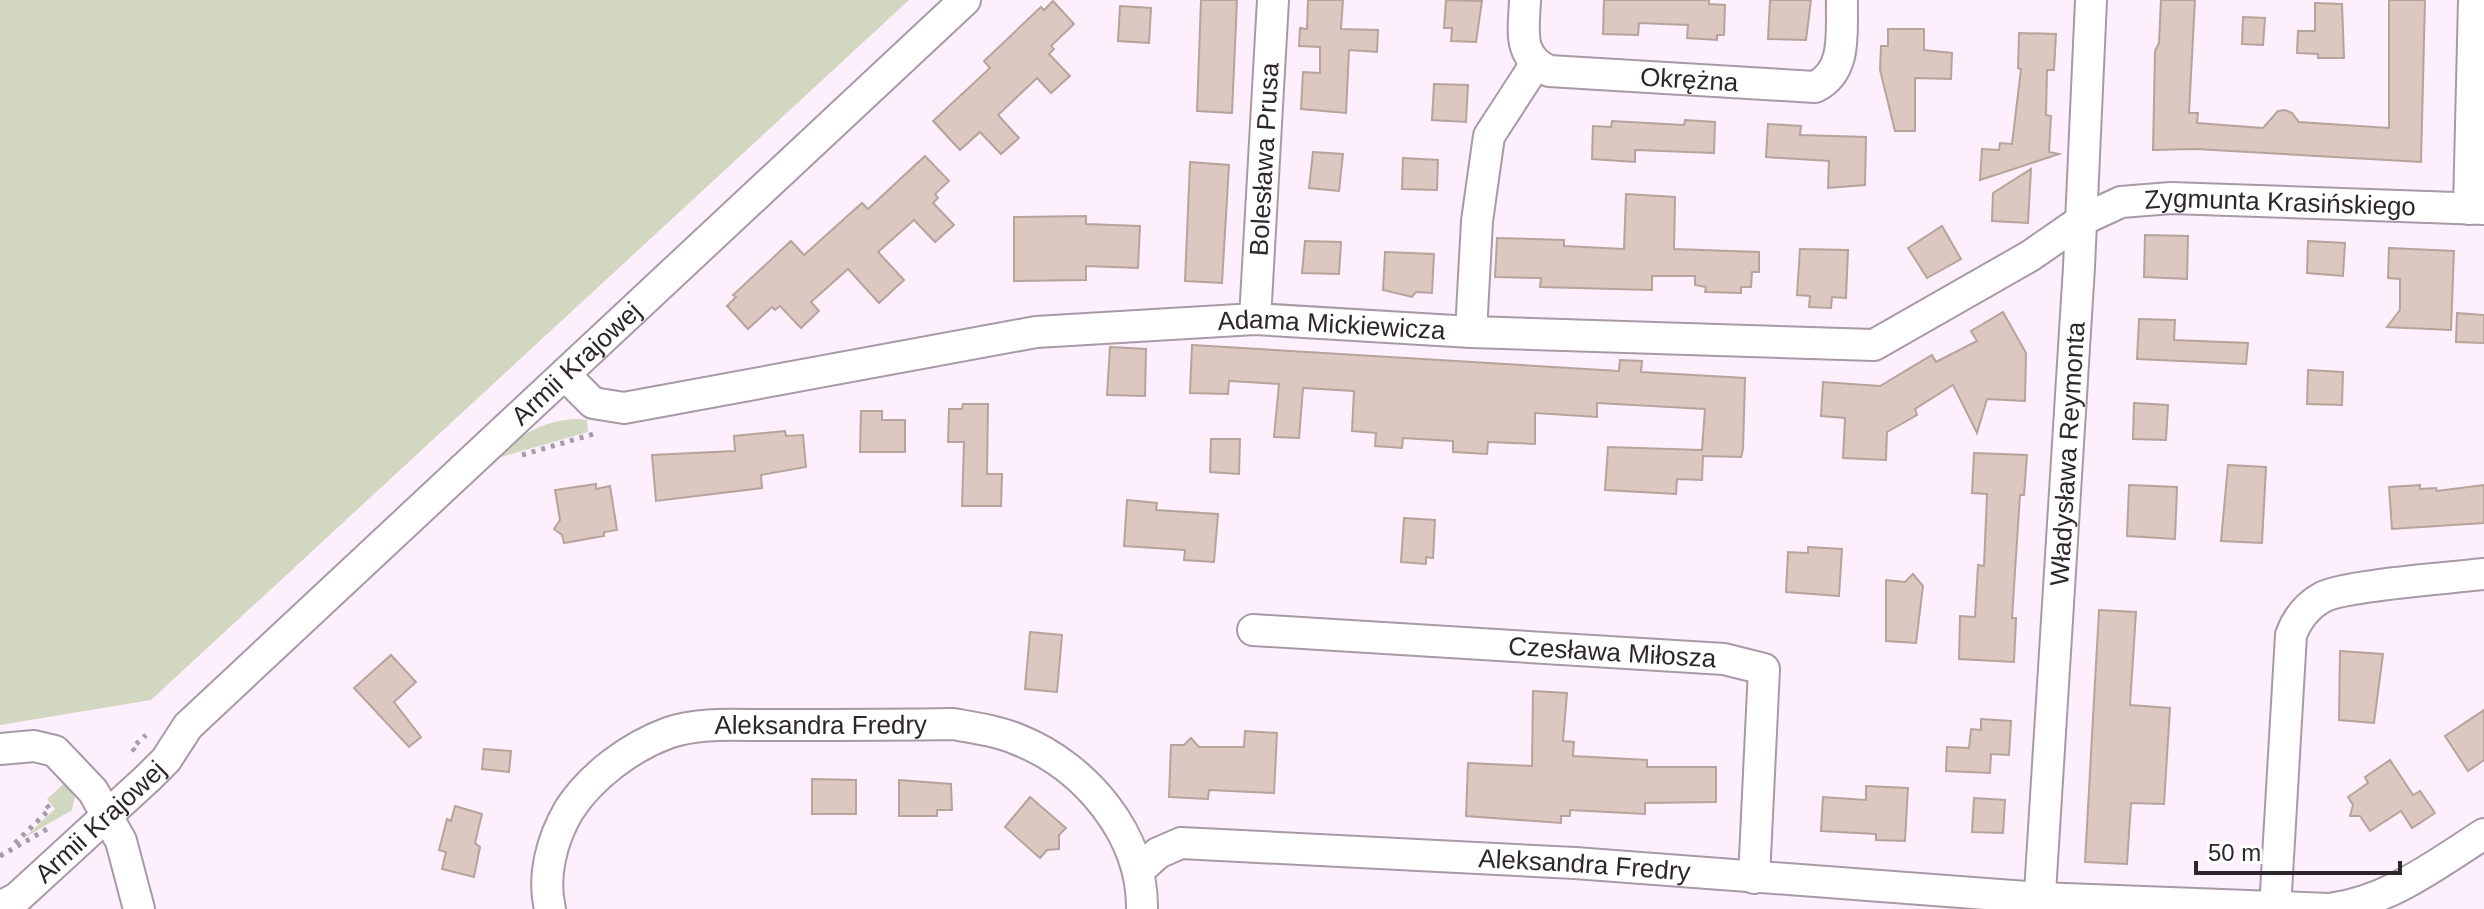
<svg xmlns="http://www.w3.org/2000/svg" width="2484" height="909" font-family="Helvetica,sans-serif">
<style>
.green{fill:#d1d7c0}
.building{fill:#dcc8c1;stroke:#b6a39c;stroke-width:2}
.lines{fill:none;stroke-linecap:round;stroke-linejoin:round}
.minor-casing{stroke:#a899a6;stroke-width:34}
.path{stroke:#a79ca5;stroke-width:5;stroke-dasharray:4 6;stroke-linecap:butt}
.minor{stroke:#fff;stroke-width:30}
.labels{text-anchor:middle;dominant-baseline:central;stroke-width:6;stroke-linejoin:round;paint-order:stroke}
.street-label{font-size:26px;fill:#2d272c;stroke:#fff}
</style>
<rect width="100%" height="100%" fill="#feeffc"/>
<!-- green -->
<g class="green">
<polygon points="0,0 909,0 151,700 0,725"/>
<path d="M 578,419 L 587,420 L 588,432 L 494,459 C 520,435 542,420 578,419 Z"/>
<polygon points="67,781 75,796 72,810 24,838 55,809 47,799"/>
</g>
<!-- building -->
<g class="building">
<polygon points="1201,0 1237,0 1232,113 1197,111"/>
<polygon points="1308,0 1343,0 1341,29 1378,30 1377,52 1349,50 1346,113 1301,109 1303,72 1320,73 1320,47 1299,46 1300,28 1307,29"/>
<polygon points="1446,0 1482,1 1476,42 1451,41 1452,28 1444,28"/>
<polygon points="1604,0 1709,0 1709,4 1725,5 1724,35 1717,35 1717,40 1687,38 1688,25 1639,23 1638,35 1603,34"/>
<polygon points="1770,0 1811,0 1806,40 1768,39"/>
<polygon points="2161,0 2195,0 2189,113 2198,113 2197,123 2263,128 2278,111 2285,110 2292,113 2299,122 2389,128 2389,0 2425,0 2421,162 2196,149 2153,150 2155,51 2159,43"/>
<polygon points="1053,1 1074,24 1051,46 1054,49 1049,54 1070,76 1051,93 1037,78 998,115 1019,138 1001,154 980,132 960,150 933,121 990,68 984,61 1041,7 1044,10"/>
<polygon points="2315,3 2342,4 2344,58 2318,58 2318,54 2297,53 2298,31 2315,31"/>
<polygon points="1120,6 1151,8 1149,43 1118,41"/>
<polygon points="2243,17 2265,18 2263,45 2242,44"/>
<polygon points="1888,29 1924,29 1924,50 1952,53 1951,79 1915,78 1915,131 1895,131 1880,70 1881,46 1888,46"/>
<polygon points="2019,33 2056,34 2054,70 2047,70 2046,115 2051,116 2049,152 2059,154 1980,180 1982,149 1999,150 2000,143 2012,144 2021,69 2018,68"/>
<polygon points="1434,84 1468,85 1466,122 1432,120"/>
<polygon points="1685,120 1715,122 1714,153 1635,150 1635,162 1592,159 1593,126 1611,127 1612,121 1684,125"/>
<polygon points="1768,124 1801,126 1800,135 1866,137 1865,185 1828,188 1829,161 1766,157"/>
<polygon points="1313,152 1343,154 1339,191 1309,188"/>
<polygon points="925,156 949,181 935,194 938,198 933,203 954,225 935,242 914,220 878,252 904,280 879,303 848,269 811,302 819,311 801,328 780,306 775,310 772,307 748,329 727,306 736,297 733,295 791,241 804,255 862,203 868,209"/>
<polygon points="1403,158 1438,160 1437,190 1402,189"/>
<polygon points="1190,162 1229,165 1222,283 1185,281"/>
<polygon points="2031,169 2028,223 1992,221 1993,193"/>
<polygon points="1626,194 1675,197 1674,249 1759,252 1759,272 1752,272 1751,287 1741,287 1741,293 1705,292 1706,287 1695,285 1695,276 1652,276 1652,290 1540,287 1541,278 1495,277 1497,238 1564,240 1564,246 1624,249"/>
<polygon points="1086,216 1086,224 1140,226 1138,268 1086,266 1086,280 1014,281 1014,217"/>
<polygon points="1942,226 1961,259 1927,278 1908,248"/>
<polygon points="2145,235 2188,236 2187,279 2144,277"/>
<polygon points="1305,241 1341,242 1339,274 1302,273"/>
<polygon points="2308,241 2345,243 2343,276 2307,273"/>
<polygon points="2389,248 2454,251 2451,330 2387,327 2400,310 2400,279 2388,278"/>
<polygon points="1800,249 1848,250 1846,298 1832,297 1831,308 1809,307 1810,296 1797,295"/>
<polygon points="1385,252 1434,254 1432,293 1416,292 1412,297 1383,290"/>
<polygon points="2003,312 2026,353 2025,401 1987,399 1977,433 1953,385 1915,409 1917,415 1887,432 1886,460 1843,458 1845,418 1821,416 1823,382 1880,386 1932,355 1936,362 1977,341 1971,331"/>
<polygon points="2457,313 2484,315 2484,343 2456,342"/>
<polygon points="2139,319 2175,320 2174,340 2248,343 2246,364 2137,359"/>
<polygon points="1192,345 1619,371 1620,360 1642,361 1641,372 1745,378 1743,449 1741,457 1703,456 1702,480 1677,479 1676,494 1605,490 1608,447 1702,450 1705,409 1597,403 1597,417 1535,413 1535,444 1488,442 1487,454 1453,452 1453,441 1403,438 1402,448 1375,446 1376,433 1352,431 1354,391 1303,388 1299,438 1274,437 1279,384 1229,381 1228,394 1190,393"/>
<polygon points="1110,347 1146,349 1145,396 1107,395"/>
<polygon points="2308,370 2343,372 2342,405 2307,404"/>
<polygon points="2134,403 2168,405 2166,440 2133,439"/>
<polygon points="963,404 988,404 987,474 1002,474 1001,506 962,506 964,442 948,442 949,409 962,409"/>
<polygon points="861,411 882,411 882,420 905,420 905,452 860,452"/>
<polygon points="785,431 786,436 803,435 806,467 761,475 762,488 656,501 652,455 735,451 734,436"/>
<polygon points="1211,439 1240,439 1239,474 1210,472"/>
<polygon points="1974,453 2027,455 2024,495 2020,495 2012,618 2016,618 2014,662 1959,659 1960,616 1975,617 1978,565 1984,566 1987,494 1972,493"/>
<polygon points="2228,465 2266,467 2262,543 2221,541"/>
<polygon points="596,484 596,489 610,486 617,530 604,532 604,536 564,543 562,535 554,529 560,520 555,490"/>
<polygon points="2129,485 2177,487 2175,539 2127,536"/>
<polygon points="2420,485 2420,489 2436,488 2437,491 2484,485 2484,523 2392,529 2389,487"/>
<polygon points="1127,500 1157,503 1156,510 1218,514 1214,562 1184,560 1185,550 1124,546"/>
<polygon points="1404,518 1435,520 1433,558 1426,557 1426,564 1401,562"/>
<polygon points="1808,547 1842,549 1839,596 1786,592 1788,552 1808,553"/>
<polygon points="1913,574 1923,586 1916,643 1886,641 1886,580 1905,582"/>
<polygon points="2099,610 2136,612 2130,705 2170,708 2164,804 2131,803 2127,864 2085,862"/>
<polygon points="1030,632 1062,635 1057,692 1025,689"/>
<polygon points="2340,651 2383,654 2374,723 2339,720"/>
<polygon points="391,655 416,682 394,702 421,737 409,747 354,688"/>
<polygon points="1533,691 1567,693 1563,741 1574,742 1573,756 1647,760 1647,767 1716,767 1716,802 1645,803 1645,814 1570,810 1570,816 1561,816 1561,823 1466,816 1468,763 1532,766"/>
<polygon points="2484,710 2484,760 2468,771 2445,736"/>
<polygon points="1981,719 2011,721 2009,755 1991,754 1990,773 1946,771 1947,747 1969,748 1971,729 1981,730"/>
<polygon points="1245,731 1277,733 1274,793 1209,790 1208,799 1169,797 1171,745 1184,745 1191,738 1199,747 1244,747"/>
<polygon points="484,749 511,751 509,772 482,769"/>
<polygon points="2390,760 2413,795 2420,791 2435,813 2412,828 2401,811 2370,831 2360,816 2350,816 2353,805 2348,797 2368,783 2365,777"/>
<polygon points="812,779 856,780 856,814 812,814"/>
<polygon points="899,780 951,784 952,810 937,810 937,816 899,816"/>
<polygon points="1866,786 1908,788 1905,841 1876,840 1876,834 1821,831 1823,797 1866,800"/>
<polygon points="1030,797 1066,828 1059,835 1059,849 1047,850 1040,858 1005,827"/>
<polygon points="1974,798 2005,800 2003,833 1972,832"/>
<polygon points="455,806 482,814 475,843 480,847 474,877 442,869 446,852 439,850 447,819 451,821"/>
</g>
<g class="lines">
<!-- minor casing -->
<g class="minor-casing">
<g id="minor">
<path id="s1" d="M 1525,0 C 1524,31 1517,56 1549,71 L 1815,87 C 1848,71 1841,31 1842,0"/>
<polyline points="2469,209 2474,0"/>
<path id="s2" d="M 1255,319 L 1273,0"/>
<polyline points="1471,332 1477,221 1489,136 1535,65"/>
<path id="s3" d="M 565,375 L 593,403 L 624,408 L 1036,332 L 1255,319 L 1471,332 L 1874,345 L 2030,256 L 2082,220 L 2121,202 L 2171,198 L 2484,209"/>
<path id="s4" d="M 1253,630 L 1724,659 L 1764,669 L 1754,878"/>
<polyline points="0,749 34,746 55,751 93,791 121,841 139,909"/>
<path id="s5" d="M 1138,871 L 1158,853 L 1181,843 L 1575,863 L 2039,898 L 2329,909 C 2389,901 2434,866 2484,834"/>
<path id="s6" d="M 0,907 L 17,898 L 149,777 L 166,760 L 188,726 L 965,0"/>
<path id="s7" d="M 550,909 C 542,876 552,839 569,810 C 591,776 630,747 668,733 C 702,721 742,726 777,725 C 836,725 895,725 953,724 C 976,728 998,731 1019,740 C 1086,767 1143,835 1142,909"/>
<path id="s8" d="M 2039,909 L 2079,267 L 2091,0"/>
<path d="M 2275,909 L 2291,635 C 2297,619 2308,605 2323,597 C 2346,585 2451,578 2484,574"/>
</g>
</g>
<!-- path -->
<g class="path">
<polyline points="522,455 597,433"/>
<polyline points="135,751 132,748 146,735"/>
<polyline points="15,843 50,809 44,802"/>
<polyline points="0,856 49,828"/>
</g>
<!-- minor -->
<use href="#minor" class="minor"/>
</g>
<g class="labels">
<!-- street labels -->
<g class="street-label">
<text stroke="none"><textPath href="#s1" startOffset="222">Okrężna</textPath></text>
<text stroke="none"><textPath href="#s2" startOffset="160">Bolesława Prusa</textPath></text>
<text stroke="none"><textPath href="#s3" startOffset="1774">Zygmunta Krasińskiego</textPath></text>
<text stroke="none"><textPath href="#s3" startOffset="786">Adama Mickiewicza</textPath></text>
<text stroke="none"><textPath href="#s6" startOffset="794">Armii Krajowej</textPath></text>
<text stroke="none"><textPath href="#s8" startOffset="456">Władysława Reymonta</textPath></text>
<text stroke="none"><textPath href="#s4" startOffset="360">Czesława Miłosza</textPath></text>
<text stroke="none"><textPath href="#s7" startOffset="384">Aleksandra Fredry</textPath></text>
<text stroke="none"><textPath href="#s6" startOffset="132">Armii Krajowej</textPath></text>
<text stroke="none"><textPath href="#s5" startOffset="456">Aleksandra Fredry</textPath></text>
</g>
</g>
<!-- scale -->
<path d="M2196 861v12h204v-12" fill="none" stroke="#2d272c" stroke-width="4"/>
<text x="2208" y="861" font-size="24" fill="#2d272c" stroke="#ffffff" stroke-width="6" paint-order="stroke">50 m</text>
</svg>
